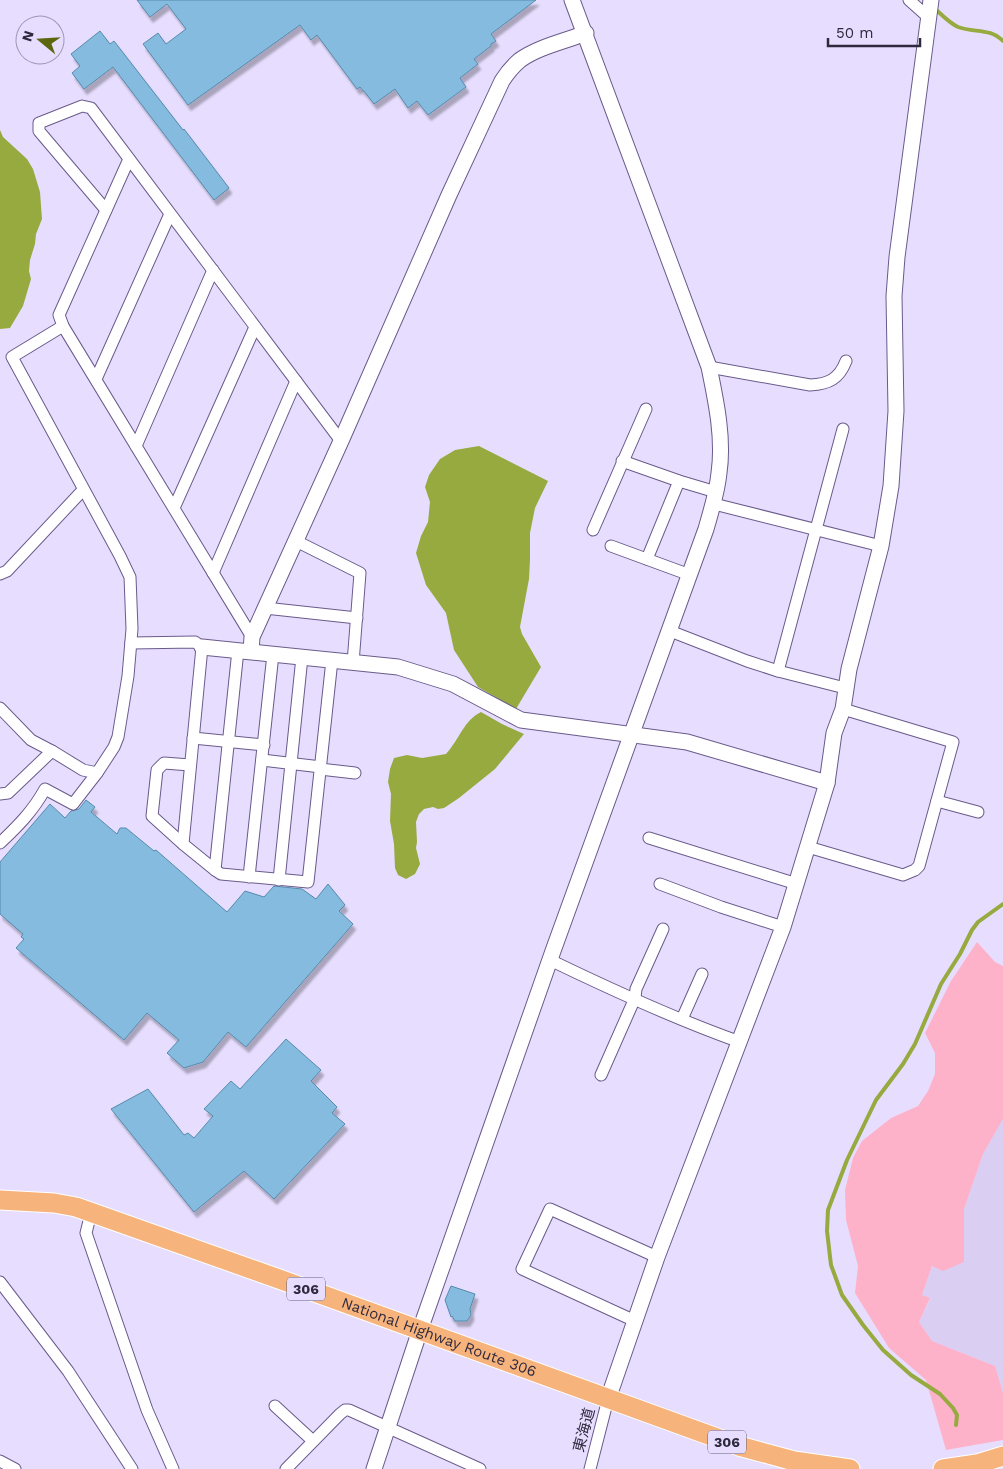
<svg xmlns="http://www.w3.org/2000/svg" width="1003" height="1469" font-family="'Work Sans','Noto Sans JP',sans-serif">
<style>
.built{fill:#dacff3}
.green{fill:#fdb2ca}
.water{fill:#97aa40}
.lines{fill:none;stroke-linecap:round;stroke-linejoin:round}
.stream{stroke:#97aa40;stroke-width:4}
.building{fill:#85bbdf;stroke:#558aac;filter:url(#shadow)}
.minor-casing{stroke:#6a5a8b;stroke-width:13}
.tertiary-casing{stroke:#6a5a8b;stroke-width:17}
.trunk-casing{stroke:#fff;stroke-width:21}
.minor{stroke:#fff;stroke-width:11}
.tertiary{stroke:#fff;stroke-width:15}
.trunk{stroke:#f6b37c;stroke-width:19}
.labels{text-anchor:middle;dominant-baseline:central;stroke-width:5;stroke-linejoin:round;paint-order:stroke}
.shield{fill:#e7deff;stroke:#665f78;stroke-width:1}
.shield-label{font-size:14px;font-weight:bold;fill:#2f293e}
.street-label{font-size:15px;fill:#2f293e;stroke:#e7deff}
</style>
<defs>
<filter id="shadow"><feDropShadow dx="3" dy="5.5" stdDeviation="1" flood-color="#0004"/></filter>
</defs>
<rect width="100%" height="100%" fill="#e7deff"/>
<!-- built -->
<polygon class="built" points="1003,1119 1003,1393 995,1366 932,1341 919,1322 930,1299 922,1295 932,1266 964,1262 964,1209 983,1154"/>
<!-- green -->
<polygon class="green" points="977,942 995,962 1003,966 1003,1119 983,1154 964,1209 964,1262 943,1271 932,1266 922,1295 930,1298 919,1322 932,1341 995,1366 1003,1393 1003,1440 946,1450 926,1380 889,1348 855,1293 858,1266 846,1220 845,1190 853,1158 862,1141 891,1118 918,1106 928,1091 935,1074 935,1053 925,1033 951,981"/>
<!-- water -->
<g class="water">
<polygon points="0,130 3,137 27,159 33,169 40,192 42,219 36,234 35,244 30,260 29,271 31,279 23,306 10,328 0,329"/>
<polygon points="479,446 548,481 535,508 530,533 530,560 529,579 520,627 522,634 541,667 516,709 478,687 454,650 446,613 426,585 416,553 421,536 428,522 430,502 425,487 429,475 440,459 455,450"/>
<path d="M 481,712 L 502,724 L 524,734 L 495,769 L 459,798 L 444,808 L 438,809 L 433,807 L 424,809 L 419,814 L 416,822 L 417,842 L 416,848 L 420,864 L 415,874 L 406,879 L 398,875 L 395,868 L 394,844 L 390,821 L 391,794 L 388,782 L 390,769 L 394,758 L 407,755 L 422,758 L 446,754 C 459,740 464,720 481,712 Z"/>
</g>
<g class="lines">
<!-- stream -->
<g class="stream">
<path d="M 933,7 C 941,14 949,23 958,27 C 974,33 991,28 1003,41"/>
<polyline points="956,1425 957,1415 953,1408 940,1394 911,1375 883,1350 863,1325 842,1295 831,1265 827,1231 828,1210 847,1160 876,1100 903,1064 915,1044 941,984 960,954 972,930 978,922 1003,904"/>
</g>
</g>
<!-- building -->
<g class="building">
<polygon points="137,0 536,0 491,34 496,41 491,44 491,46 474,59 478,64 460,78 466,87 428,115 417,101 408,108 395,89 374,104 364,91 363,91 360,87 357,89 317,35 311,40 300,25 188,105 143,44 158,33 166,44 186,29 167,4 150,17"/>
<polygon points="100,31 110,44 114,41 183,130 184,129 229,188 214,200 113,67 84,89 72,73 80,66 71,54"/>
<polygon points="86,800 95,807 91,812 117,834 120,828 126,828 154,851 156,850 227,912 245,891 264,897 274,886 302,889 316,899 328,884 345,905 339,911 353,924 246,1047 228,1032 203,1062 184,1068 167,1053 179,1040 147,1013 124,1040 16,948 24,939 21,937 23,934 0,914 0,862 50,804 65,818 71,811 79,809"/>
<polygon points="286,1039 321,1070 311,1081 337,1107 332,1113 345,1124 274,1199 244,1171 194,1212 111,1109 148,1089 184,1135 188,1133 194,1138 213,1116 204,1109 231,1081 240,1089"/>
<polygon points="451,1286 475,1294 470,1309 471,1315 467,1321 455,1321 452,1316 451,1317 445,1300"/>
</g>
<g class="lines">
<!-- minor casing -->
<g class="minor-casing">
<g id="minor">
<polyline points="909,0 928,17"/>
<polyline points="129,159 59,315 63,326 252,637"/>
<polyline points="106,210 39,131 39,123 82,106 91,108 341,441"/>
<path d="M 709,367 L 810,385 C 829,384 839,379 846,361"/>
<polyline points="96,379 170,214"/>
<polyline points="136,446 213,270"/>
<polyline points="622,461 679,481 716,492"/>
<polyline points="714,504 881,546"/>
<polyline points="174,508 255,327"/>
<polyline points="593,530 646,409"/>
<polyline points="296,541 360,573 353,663"/>
<polyline points="611,546 690,575"/>
<polyline points="647,559 679,481"/>
<polyline points="213,573 296,381"/>
<polyline points="0,574 7,571 83,490"/>
<polyline points="265,608 357,618"/>
<polyline points="670,631 747,661 778,671 845,688"/>
<polyline points="131,643 195,642 202,647 183,844 215,870"/>
<polyline points="238,650 215,870 221,874 308,882 332,660"/>
<polyline points="778,671 843,429"/>
<polyline points="0,708 31,740 52,751 8,793 0,794"/>
<polyline points="193,738 264,745"/>
<polyline points="52,751 83,770 97,773 114,747 118,737 128,676 132,629 130,577 120,556 12,357 63,326"/>
<polyline points="262,760 321,767"/>
<polyline points="320,769 355,773"/>
<polyline points="937,801 978,812"/>
<polyline points="649,838 797,884"/>
<path d="M 0,843 C 18,826 33,811 45,789 L 73,804 L 97,773"/>
<polyline points="183,844 152,816 157,770 164,763 190,765"/>
<polyline points="808,847 903,875 915,870 919,866 953,742 843,709"/>
<polyline points="249,877 273,654"/>
<polyline points="279,880 302,657"/>
<polyline points="660,884 721,907 783,927"/>
<path d="M 550,960 C 612,990 675,1019 740,1042"/>
<polyline points="682,1019 702,974"/>
<polyline points="601,1075 635,998 636,989 663,929"/>
<polyline points="91,1213 86,1233 147,1410 173,1469"/>
<polyline points="0,1282 68,1371 132,1469"/>
<polyline points="635,1321 522,1269 550,1209 657,1257"/>
<polyline points="275,1406 313,1441"/>
<polyline points="0,1461 15,1469"/>
<polyline points="286,1469 340,1414 345,1410 349,1410 480,1469"/>
<polyline points="590,1469 608,1399"/>
</g>
</g>
<!-- tertiary casing -->
<g class="tertiary-casing">
<g id="tertiary">
<polyline points="202,647 398,667 453,684 521,720 687,742 827,783"/>
<path d="M 251,651 L 252,637 L 341,441 L 449,195 L 502,81 C 507,73 513,66 520,60 C 538,47 565,41 586,33"/>
<polyline points="608,1399 657,1257 783,927 827,783 834,733 843,709 849,669 881,546 891,486 896,411 894,296 897,257 931,0"/>
<path d="M 374,1469 L 420,1330 L 553,951 L 706,529 C 711,511 717,493 719,473 C 724,438 716,401 709,367 L 572,0"/>
</g>
</g>
<!-- trunk casing -->
<g class="trunk-casing">
<g id="trunk">
<path id="s1" d="M 0,1200 L 54,1203 L 76,1207 L 279,1279 L 739,1446 L 794,1461 L 850,1469"/>
<polyline points="943,1469 977,1464 1003,1456"/>
</g>
</g>
<!-- minor -->
<use href="#minor" class="minor"/>
<!-- tertiary -->
<use href="#tertiary" class="tertiary"/>
<!-- trunk -->
<use href="#trunk" class="trunk"/>
</g>
<g class="labels">
<!-- shield labels -->
<g class="shield">
<rect x="287" y="1277.5" width="38" height="23" rx="4"/>
<rect x="708" y="1430.5" width="38" height="23" rx="4"/>
</g>
<g class="shield-label">
<text x="306" y="1289">306</text>
<text x="727" y="1442">306</text>
</g>
<!-- street labels -->
<g class="street-label">
<text stroke="none"><textPath href="#s1" startOffset="462">National Highway Route 306</textPath></text>
<text transform="translate(584 1430) rotate(-75)">東海道</text>
</g>
</g>
<!-- north arrow -->
<g transform="translate(40 40) rotate(288)"><circle r="24" fill="#e7deff" stroke="#9d96b2"/>
<path d="M0-4L9 19L0 12L-9 19Z" fill="#5a670e"/>
<text y="-8" font-size="14" font-weight="bold" text-anchor="middle" fill="#2f293e">N</text>
</g>
<!-- scale -->
<path d="M828 38v8h92v-8" fill="none" stroke="#2f293e" stroke-width="2.5"/>
<text x="836" y="38" font-size="15" fill="#2f293e" stroke="#e7deff" stroke-width="4" paint-order="stroke">50 m</text>
</svg>
